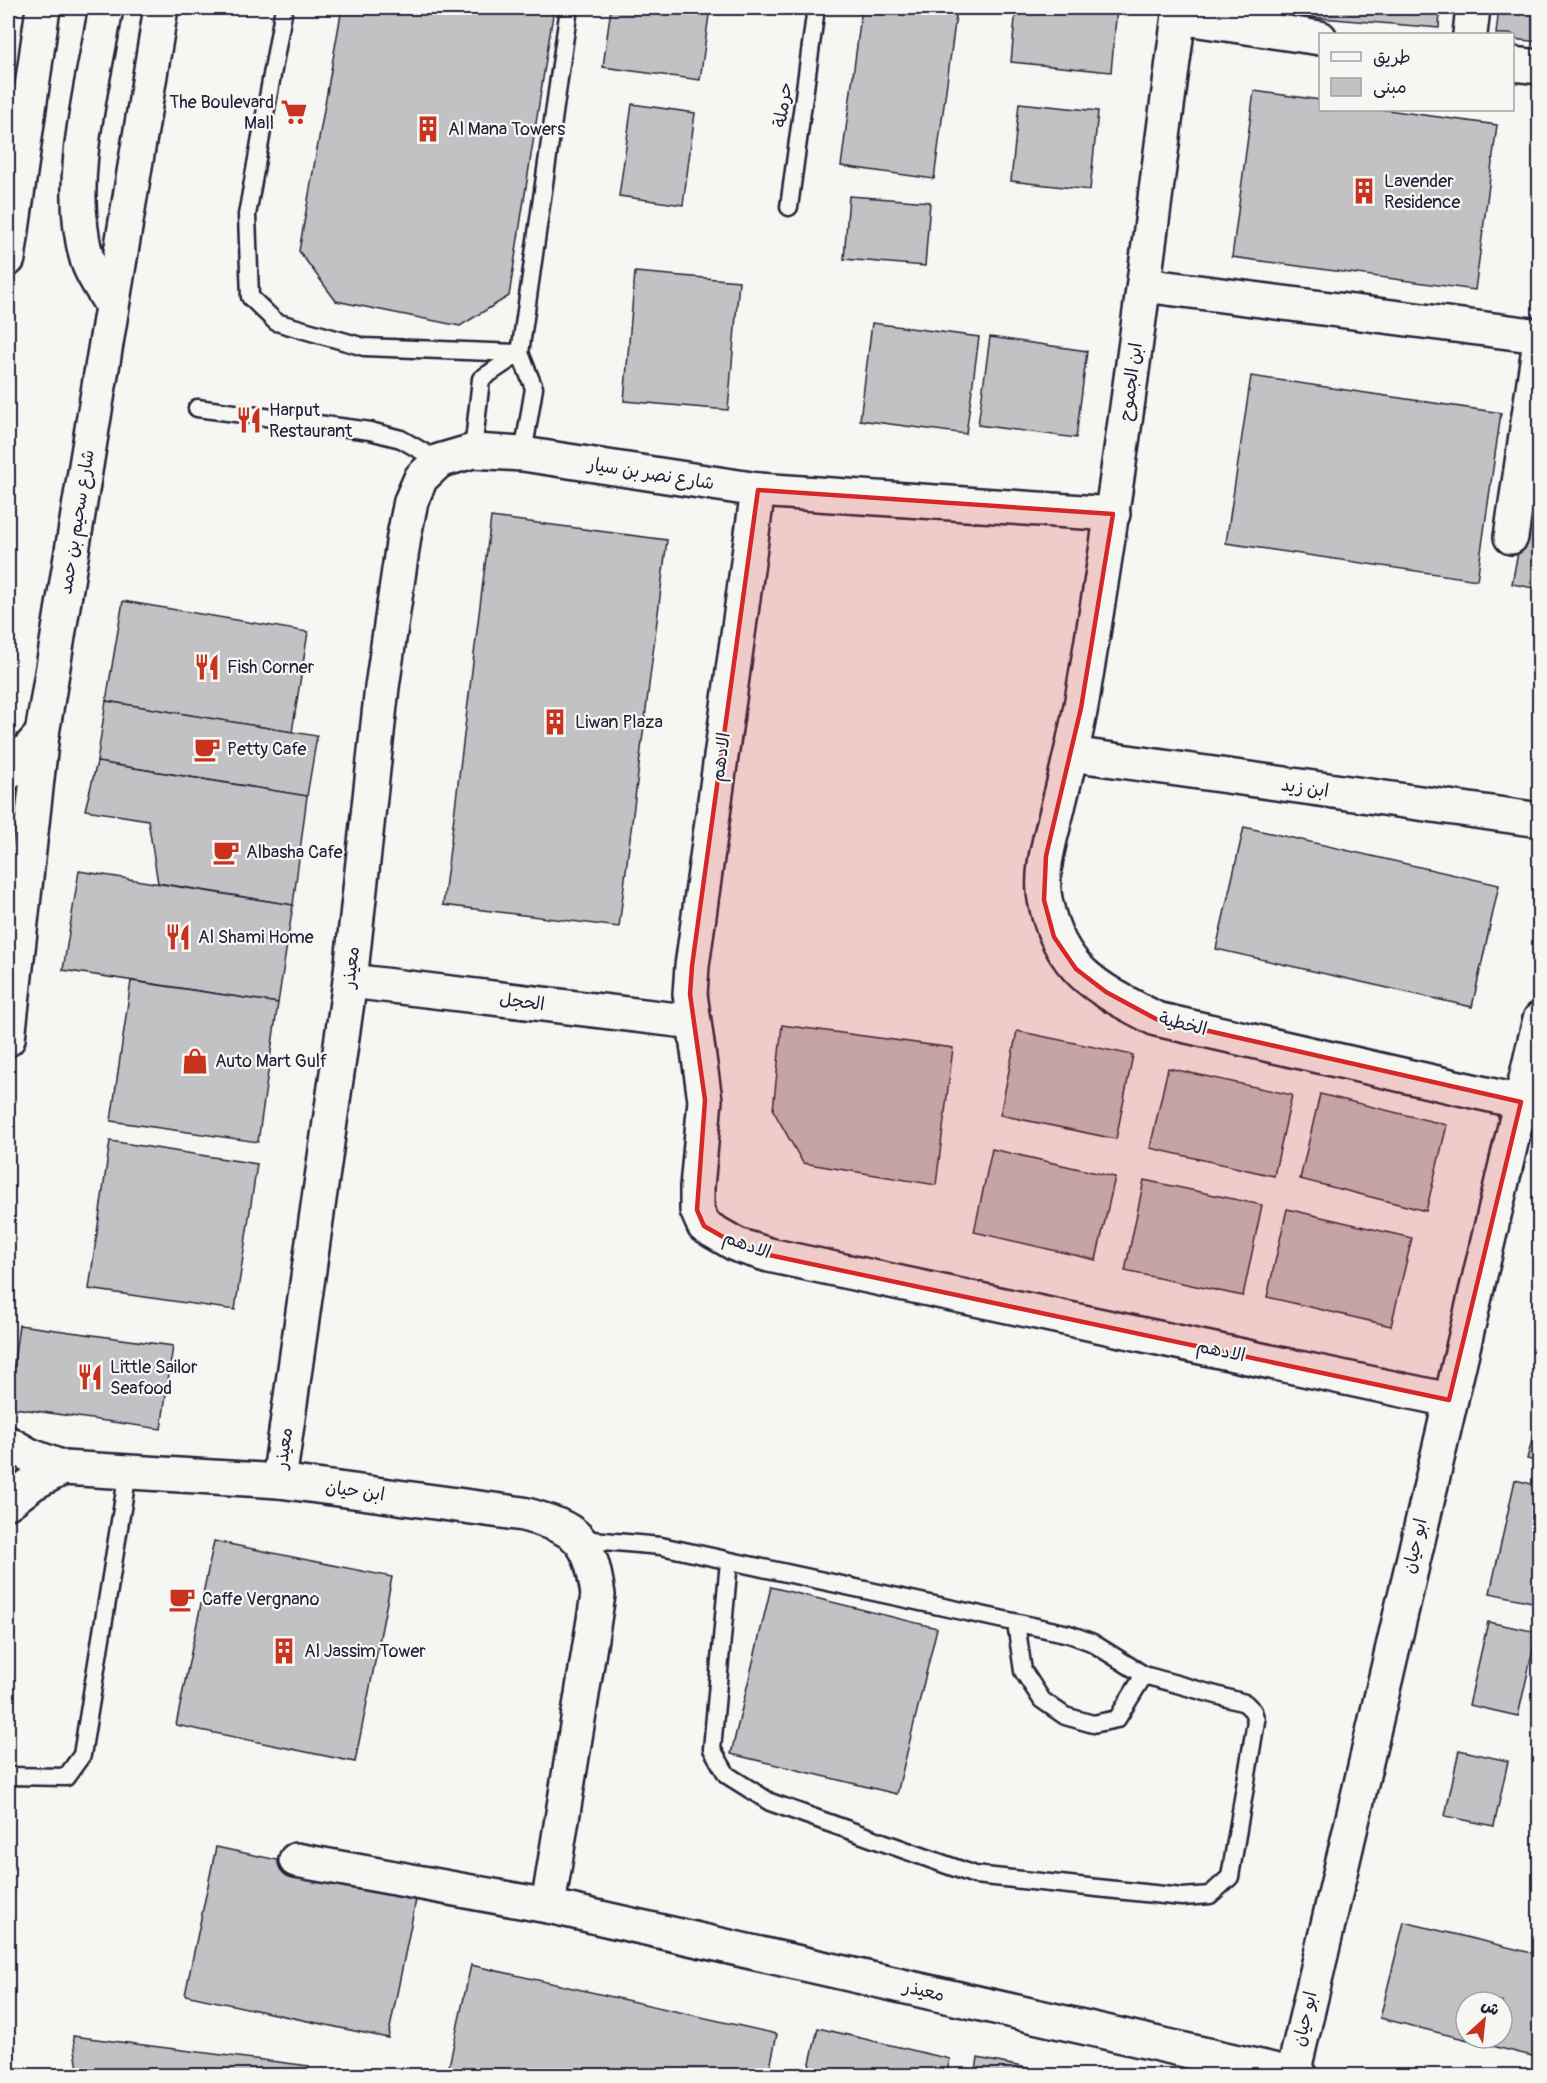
<svg xmlns="http://www.w3.org/2000/svg" width="1547" height="2083" font-family="Pangolin,'Playpen Sans Arabic',sans-serif">
<style>
.building{fill:#c2c2c4;stroke:#22223b;stroke-width:1.5;fill-rule:evenodd}
.lines{fill:none;stroke-linecap:round;stroke-linejoin:round}
.service-casing{stroke:#22223b;stroke-width:21}
.minor-casing{stroke:#22223b;stroke-width:38}
.tertiary-casing{stroke:#22223b;stroke-width:38}
.trunk-casing{stroke:#22223b;stroke-width:38}
.service{stroke:#f6f6f2;stroke-width:16}
.minor{stroke:#f6f6f2;stroke-width:33}
.tertiary{stroke:#f6f6f2;stroke-width:33}
.trunk{stroke:#f6f6f2;stroke-width:33}
.marked{fill:#d62828;fill-opacity:0.2;stroke:#d62828;stroke-width:4.5;stroke-linejoin:round}
.labels{text-anchor:middle;dominant-baseline:central;stroke-width:4.5;stroke-linejoin:round;paint-order:stroke}
.poi-label{font-size:18px;fill:#22223b;stroke:#f6f6f2;text-anchor:start}
.street-label{font-size:18px;fill:#22223b;stroke:#f6f6f2}
</style>
<rect width="100%" height="100%" fill="#f6f6f2"/>
<filter id="ink" filterUnits="userSpaceOnUse"><feTurbulence type="fractalNoise" baseFrequency=".0167" numOctaves="2"/><feDisplacementMap in="SourceGraphic" scale="12" xChannelSelector="R" yChannelSelector="G"/><feConvolveMatrix kernelMatrix="1 2 1 2 8 2 1 2 1" color-interpolation-filters="sRGB"/></filter>
<g filter="url(#ink)">
<!-- building -->
<g class="building">
<polygon points="342,8 554,8 509,296 460,326 336,301 299,251"/>
<polygon points="611,8 710,8 700,80 603,67"/>
<polygon points="862,8 957,8 934,179 841,166"/>
<polygon points="1016,8 1117,8 1111,72 1011,62"/>
<polygon points="1275,8 1440,8 1439,28 1275,14"/>
<polygon points="1499,8 1540,8 1540,42 1512,39 1512,34 1496,34"/>
<polygon points="1254,91 1320,100 1320,110 1387,110 1497,125 1475,290 1232,257"/>
<polygon points="1019,103 1098,111 1090,190 1011,181"/>
<polygon points="632,104 695,113 683,205 619,196"/>
<polygon points="849,196 930,202 925,266 844,259"/>
<polygon points="635,272 739,281 728,410 624,401"/>
<polygon points="872,323 979,337 966,434 860,420"/>
<polygon points="990,337 1087,351 1076,438 978,425"/>
<polygon points="1251,376 1501,413 1477,580 1226,543"/>
<polygon points="1540,436 1540,589 1512,584"/>
<polygon points="491,517 667,540 619,927 443,905"/>
<polygon points="123,601 308,632 292,732 106,701"/>
<polygon points="106,701 317,736 307,796 97,762"/>
<polygon points="97,762 307,796 293,905 158,883 148,820 85,810"/>
<polygon points="1244,827 1499,885 1472,1007 1216,949"/>
<polygon points="79,871 293,905 278,1003 63,970"/>
<polygon points="131,981 278,1003 258,1142 111,1121"/>
<polygon points="782,1025 953,1048 936,1185 803,1163 773,1110"/>
<polygon points="1017,1031 1133,1055 1116,1139 1000,1115"/>
<polygon points="1168,1068 1292,1095 1274,1176 1150,1148"/>
<polygon points="1320,1094 1447,1125 1426,1211 1300,1179"/>
<polygon points="110,1141 257,1164 235,1310 89,1289"/>
<polygon points="992,1149 1115,1177 1096,1260 974,1232"/>
<polygon points="1144,1180 1262,1205 1243,1296 1125,1271"/>
<polygon points="1287,1209 1412,1238 1391,1326 1267,1297"/>
<polygon points="19,1325 173,1346 161,1429 8,1407"/>
<polygon points="1540,1410 1540,1462 1527,1459"/>
<polygon points="1515,1480 1540,1486 1540,1593 1537,1603 1490,1593"/>
<polygon points="214,1541 392,1577 355,1762 176,1725"/>
<polygon points="771,1587 937,1628 897,1794 731,1754"/>
<polygon points="1488,1622 1537,1632 1518,1716 1469,1705"/>
<polygon points="1459,1750 1508,1761 1494,1826 1445,1816"/>
<polygon points="216,1847 418,1890 388,2038 185,1995"/>
<path d="M 1404,1922 L 1540,1955 L 1540,2058 L 1380,2018 ZM 1466,2002 L 1502,2002 L 1502,2038 L 1466,2038 Z"/>
<polygon points="471,1965 777,2034 768,2076 447,2075"/>
<polygon points="818,2028 950,2059 946,2076 807,2076"/>
<polygon points="73,2036 309,2066 310,2076 79,2076"/>
<polygon points="978,2058 1066,2076 975,2076"/>
</g>
<g class="lines">
<!-- service casing -->
<g class="service-casing">
<g id="service">
<polyline points="284,8 247,215 250,297 276,322 364,347 520,353"/>
<polyline points="789,207 816,8"/>
<polyline points="197,408 370,431 401,439 439,461"/>
<polyline points="473,451 481,379 520,353"/>
<polyline points="523,454 534,388 520,353 569,8"/>
<polyline points="581,1539 661,1546 1069,1634 1091,1642 1144,1675 1245,1703 1253,1711 1256,1721 1230,1877 1210,1895 1182,1897 975,1875 770,1802 727,1775 712,1749 729,1561"/>
<polyline points="1016,1623 1023,1671 1042,1700 1065,1716 1093,1724 1117,1719 1144,1675"/>
<polyline points="8,1776 66,1777 82,1755 128,1472"/>
</g>
</g>
<!-- minor casing -->
<g class="minor-casing">
<g id="minor">
<path d="M 1180,8 C 1150,233 1123,458 1085,682 C 1079,723 1069,763 1059,803 C 1052,834 1038,872 1046,904 C 1061,972 1099,989 1156,1019 L 1521,1102"/>
<polyline points="1179,17 1320,38"/>
<polyline points="1470,34 1473,8"/>
<polyline points="1512,64 1540,67"/>
<polyline points="1144,285 1540,336"/>
<polyline points="758,490 692,966 690,994 705,1100 697,1187 697,1210 704,1226 737,1245 769,1255 1449,1400"/>
<polyline points="1511,537 1540,341"/>
<polyline points="1071,754 1540,820"/>
<polyline points="350,981 694,1022"/>
<path d="M 8,1443 L 29,1455 L 63,1468 L 279,1481 L 523,1514 C 578,1529 590,1538 598,1595 L 548,1906"/>
<polyline points="279,1481 350,981 382,687 404,536 411,501 421,478 439,461 473,451 523,454 758,490 1113,514"/>
<polyline points="8,1502 33,1483 63,1468"/>
<polyline points="296,1860 548,1906 1300,2076"/>
<polyline points="1293,2074 1540,1019"/>
</g>
</g>
<!-- tertiary casing -->
<g class="tertiary-casing">
<polyline id="tertiary" points="8,773 42,734"/>
</g>
<!-- trunk casing -->
<g class="trunk-casing">
<g id="trunk">
<path d="M 106,8 C 93,84 65,183 87,259 C 91,274 103,290 111,304"/>
<polyline points="8,259 43,8"/>
<polyline points="8,1039 42,734 161,8"/>
</g>
</g>
<!-- service -->
<use href="#service" class="service"/>
<!-- minor -->
<use href="#minor" class="minor"/>
<!-- tertiary -->
<use href="#tertiary" class="tertiary"/>
<!-- trunk -->
<use href="#trunk" class="trunk"/>
</g>
</g>
<!-- marked area -->
<path class="marked" d="M 758,490 L 1113,514 L 1081,708 L 1046,856 L 1044,900 L 1054,937 L 1076,969 L 1106,992 L 1156,1019 L 1521,1102 L 1449,1400 L 769,1255 L 737,1245 L 704,1226 L 697,1210 L 705,1100 L 690,994 L 692,966 Z"/>
<!-- icons -->
<defs>
<g id="supermarket-bare" transform="scale(2.07)"><path d="M-6-5.5h2.5l.6 2H6L4.5 2H-2.5L-4.4-4H-6ZM-1.5 3.2a1.3 1.3 0 1 0 .1 0ZM3 3.2a1.3 1.3 0 1 0 .1 0Z" fill="#c8321e" stroke="#f6f6f2" stroke-width="2.5" paint-order="stroke"/></g>
<g id="building-bare" transform="scale(2.07)"><path d="M-4-6H4V6H1V3H-1V6H-4ZM-2.5-4.3h1.7v1.8h-1.7ZM.8-4.3h1.7v1.8H.8ZM-2.5-1h1.7V.8h-1.7ZM.8-1h1.7V.8H.8Z" fill="#c8321e" stroke="#f6f6f2" stroke-width="2.5" paint-order="stroke"/></g>
<g id="restaurant-bare" transform="scale(2.07)"><path d="M-5-6h1v4h1v-4h1v4h1v-4h1v5L-1.5 .5V6h-2V.5L-5-1ZM5-6V6H3V1.5H1.5Q1.5-4 5-6Z" fill="#c8321e" stroke="#f6f6f2" stroke-width="2.5" paint-order="stroke"/></g>
<g id="cafe-bare" transform="scale(2.07)"><path d="M-5.5-4.5H6V0H3Q3 3.5 0 3.5H-2.5Q-5.5 3.5-5.5 0ZM3-3.2v2h1.7v-2ZM-6 4.5H4V6H-6Z" fill="#c8321e" stroke="#f6f6f2" stroke-width="2.5" paint-order="stroke"/></g>
<g id="shop-bare" transform="scale(2.07)"><path d="M-5-2.5h2.3a2.7 3.5 0 0 1 5.4 0H5L5.5 6h-11ZM-1.5-2.5h3a1.5 2.3 0 0 0-3 0Z" fill="#c8321e" stroke="#f6f6f2" stroke-width="2.5" paint-order="stroke"/></g>
</defs>
<g fill-rule="evenodd">
<use href="#supermarket-bare" x="294" y="112"/>
<use href="#building-bare" x="428" y="129"/>
<use href="#building-bare" x="1364" y="191"/>
<use href="#restaurant-bare" x="249" y="420"/>
<use href="#restaurant-bare" x="207" y="667"/>
<use href="#building-bare" x="555" y="722"/>
<use href="#cafe-bare" x="207" y="749"/>
<use href="#cafe-bare" x="226" y="852"/>
<use href="#restaurant-bare" x="178" y="937"/>
<use href="#shop-bare" x="195" y="1061"/>
<use href="#restaurant-bare" x="90" y="1377"/>
<use href="#cafe-bare" x="182" y="1599"/>
<use href="#building-bare" x="284" y="1651"/>
</g>
<g class="labels">
<!-- poi labels -->
<g class="poi-label">
<text x="274" y="102" text-anchor="end">The Boulevard<tspan x="274" dy="21">Mall</tspan></text>
<text x="448" y="129">Al Mana Towers</text>
<text x="1384" y="181">Lavender<tspan x="1384" dy="21">Residence</tspan></text>
<text x="269" y="410">Harput<tspan x="269" dy="21">Restaurant</tspan></text>
<text x="227" y="667">Fish Corner</text>
<text x="575" y="722">Liwan Plaza</text>
<text x="227" y="749">Petty Cafe</text>
<text x="246" y="852">Albasha Cafe</text>
<text x="198" y="937">Al Shami Home</text>
<text x="215" y="1061">Auto Mart Gulf</text>
<text x="110" y="1367">Little Sailor<tspan x="110" dy="21">Seafood</tspan></text>
<text x="202" y="1599">Caffe Vergnano</text>
<text x="304" y="1651">Al Jassim Tower</text>
</g>
<!-- street labels -->
<g class="street-label">
<text transform="translate(783 105) rotate(-82)">حرملة</text>
<text transform="translate(1131 382) rotate(-82)">ابن الجموح</text>
<text transform="translate(651 474) rotate(9)">شارع نصر بن سيار</text>
<text transform="translate(77 522) rotate(-81)">شارع سحيم بن حمد</text>
<text transform="translate(721 757) rotate(-82)">الادهم</text>
<text transform="translate(1305 788) rotate(8)">ابن زيد</text>
<text transform="translate(351 967) rotate(-83)">معيذر</text>
<text transform="translate(522 1002) rotate(7)">الحجل</text>
<text transform="translate(1183 1024) rotate(14)">الخطية</text>
<text transform="translate(747 1245) rotate(20)">الادهم</text>
<text transform="translate(1221 1351) rotate(12)">الادهم</text>
<text transform="translate(284 1448) rotate(-82)">معيذر</text>
<text transform="translate(355 1491) rotate(8)">ابن حيان</text>
<text transform="translate(1415 1546) rotate(-77)">ابو حيان</text>
<text transform="translate(924 1991) rotate(13)">معيذر</text>
<text transform="translate(1305 2019) rotate(-77)">ابو حيان</text>
</g>
</g>
<!-- margin -->
<rect width="1547" height="2083" fill="none" stroke="#f6f6f2" stroke-width="30"/>
<rect x="15" y="15" width="1517" height="2053" fill="none" stroke="#22223b" stroke-width="2" filter="url(#ink)"/>
<!-- legend -->
<rect x="1319" y="33" width="195" height="78" fill="#f6f6f2" stroke="#a1a1a9" stroke-width="1.5"/>
<rect x="1331" y="52" width="30" height="9" fill="#f6f6f2" stroke="#a1a1a9" stroke-width="1.5"/>
<text x="1373" y="63" font-size="18" fill="#22223b">طريق</text>
<rect x="1331" y="78" width="30" height="18" fill="#c2c2c4" stroke="#a1a1a9" stroke-width="1.5"/>
<text x="1373" y="93" font-size="18" fill="#22223b">مبنى</text>
<!-- north arrow -->
<g transform="translate(1484 2020) rotate(27)"><circle r="28" fill="#f6f6f2" stroke="#a1a1a9" stroke-width="1.5"/>
<path d="M0-4.5L10 22L0 15L-10 22Z" fill="#c8321e"/>
<text y="-9" font-size="16" font-weight="bold" text-anchor="middle" fill="#22223b">ش</text>
</g>
</svg>
